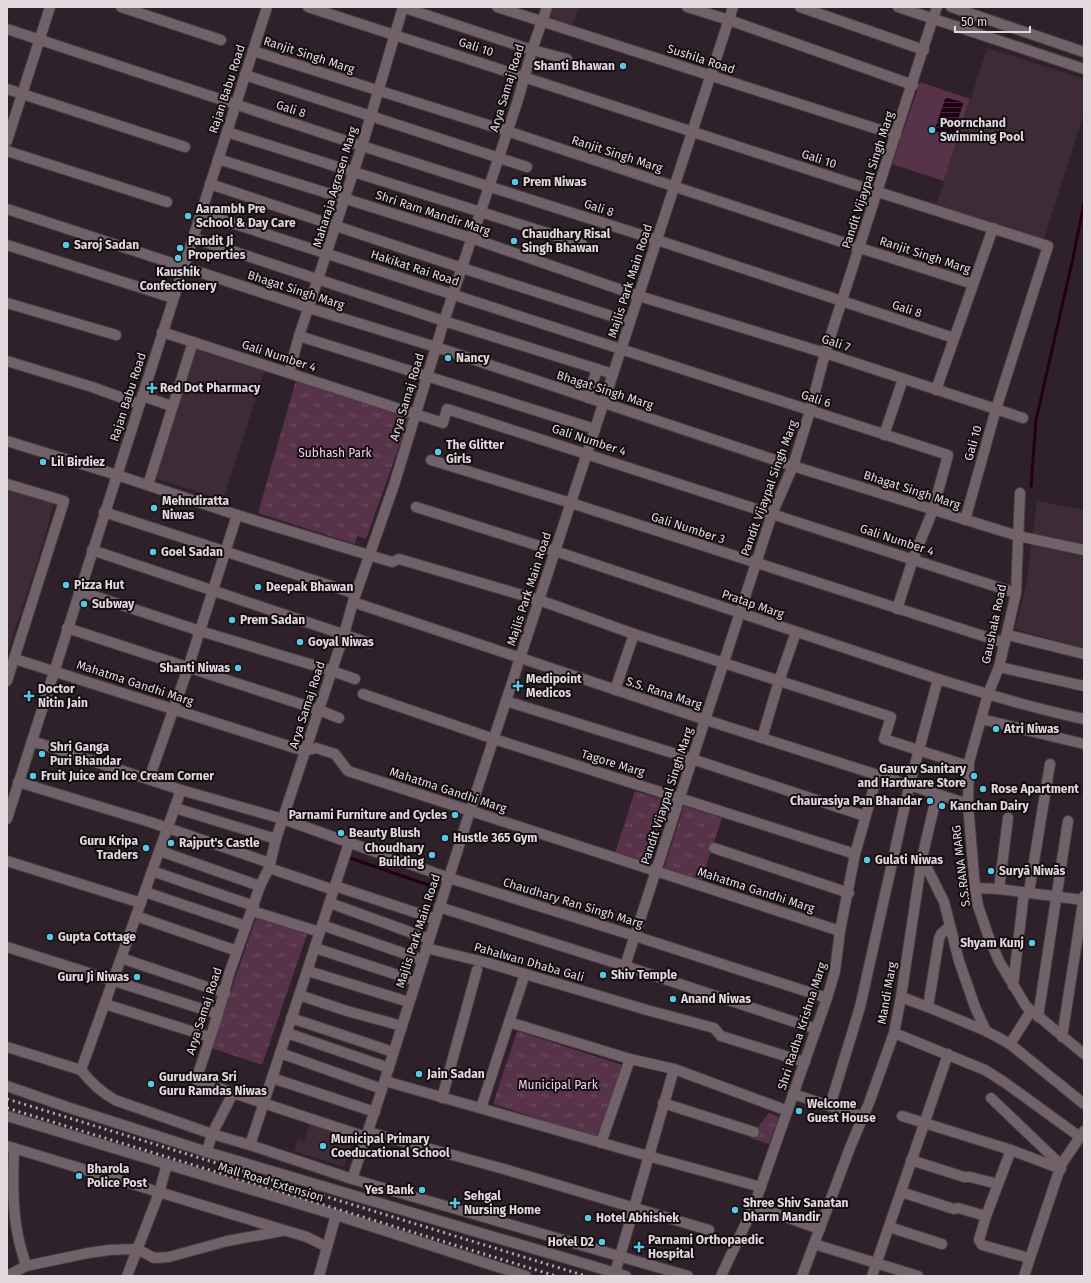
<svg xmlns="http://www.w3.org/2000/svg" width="1091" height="1283" font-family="'Fira Sans',sans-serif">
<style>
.built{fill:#3d2b35}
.park{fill:url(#park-tufts)}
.pitch{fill:#573249}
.water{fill:url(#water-rules)}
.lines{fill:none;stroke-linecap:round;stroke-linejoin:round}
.stream{stroke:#210017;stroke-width:3}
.street-casing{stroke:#473d42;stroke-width:12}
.secondary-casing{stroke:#473d42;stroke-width:12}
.street{stroke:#71626a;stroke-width:10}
.secondary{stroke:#71626a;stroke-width:10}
.rail{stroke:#b4aab0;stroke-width:3;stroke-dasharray:2 4;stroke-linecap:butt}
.poi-dot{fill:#59c8e5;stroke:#120d10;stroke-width:1.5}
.labels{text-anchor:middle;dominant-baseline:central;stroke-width:4;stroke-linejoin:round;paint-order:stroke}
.street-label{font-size:12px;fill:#e3dadf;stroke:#120d10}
.poi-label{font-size:12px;font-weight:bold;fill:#e3dadf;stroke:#120d10;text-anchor:start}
.park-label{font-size:12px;fill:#f4d1e6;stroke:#120d10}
</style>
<defs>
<pattern id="park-tufts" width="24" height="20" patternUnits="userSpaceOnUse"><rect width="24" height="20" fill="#573249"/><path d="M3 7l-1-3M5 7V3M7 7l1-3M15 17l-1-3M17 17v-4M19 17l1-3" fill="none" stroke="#6f4f63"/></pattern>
<pattern id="water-rules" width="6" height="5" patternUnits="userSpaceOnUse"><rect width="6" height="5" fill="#210017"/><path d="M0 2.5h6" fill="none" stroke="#412538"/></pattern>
</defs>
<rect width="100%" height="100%" fill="#2e2129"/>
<!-- built -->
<g class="built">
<polygon points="552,7 579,7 572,28 548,19"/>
<polygon points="987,48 1084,79 1084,113 1044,239 936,206"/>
<polygon points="196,348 265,370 223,500 154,478"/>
<polygon points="7,489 54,503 38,560 7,654"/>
<polygon points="1037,501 1084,510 1084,648 1015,629 1026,586"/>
<polygon points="310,1122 354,1136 344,1167 294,1151 298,1139 304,1141"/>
</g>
<!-- park -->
<g class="park">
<polygon points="296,380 410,416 366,539 357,536 355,544 258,513"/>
<polygon points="635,791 667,801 647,863 615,853"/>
<polygon points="684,806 722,818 701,881 664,868"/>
<polygon points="257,915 308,932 262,1065 211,1048"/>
<polygon points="517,1031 622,1065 598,1138 493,1104"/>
<polygon points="769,1113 779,1117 769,1144 751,1138 754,1132"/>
</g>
<!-- pitch -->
<polygon class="pitch" points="920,82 970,99 944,181 892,164"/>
<!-- water -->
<polygon class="water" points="947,98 962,102 963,104 953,135 951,137 937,132 935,129 945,99"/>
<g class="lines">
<!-- stream -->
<g class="stream">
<polyline points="1031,486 1036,420 1073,258 1084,203"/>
<polyline points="347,857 440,889"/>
</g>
<!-- street casing -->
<g class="street-casing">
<g id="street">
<polyline points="121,7 221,40"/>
<polyline points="308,7 878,192 1048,246 996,409 965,520"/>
<polyline points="402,7 532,50 567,59"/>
<polyline points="497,7 896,135"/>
<polyline points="687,7 729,20 913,85"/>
<polyline points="800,7 924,50"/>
<polyline points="7,29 362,146 657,240 954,338"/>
<polyline points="253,51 507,131 860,248 973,284"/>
<polyline points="245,75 527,167"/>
<polyline points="7,89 185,147"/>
<polyline points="227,132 582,244"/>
<polyline points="7,141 50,7"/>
<polyline points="7,151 167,202"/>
<polyline points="218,159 471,238 639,296 825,353 1023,418"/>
<polyline points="210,184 456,266 630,322"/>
<polyline points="7,209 309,308 436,347 793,466 1018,536 1084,550"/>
<polyline points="201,213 948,455 933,510 913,559 897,609"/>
<polyline points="193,238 444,321 613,374"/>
<polyline points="7,245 173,298"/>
<polyline points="7,303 116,335"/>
<polyline points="162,332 443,423 447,409 1016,593"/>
<polyline points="299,336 595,429"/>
<polyline points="7,361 92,387 139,404"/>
<polyline points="289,373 299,336 362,146 403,7"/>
<polyline points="936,390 993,228"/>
<polyline points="142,396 169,405"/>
<polyline points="588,398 597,369"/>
<polyline points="884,435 903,379"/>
<polyline points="7,441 117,475 237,515 392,562 399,559 539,600 634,634 891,717 884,739 968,766"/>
<polyline points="431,460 571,503 1005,643"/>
<polyline points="7,484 64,501 7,681"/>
<polyline points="148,485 193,342"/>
<path d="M 416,507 L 555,551 L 938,679 C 986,694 1035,709 1084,719"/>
<polyline points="104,512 356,594"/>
<polyline points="92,550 369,643"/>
<polyline points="79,591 200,631 323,668 355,679"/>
<polyline points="353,602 394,485 444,321 517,103 532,50 547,7"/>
<polyline points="67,628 319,710 339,718"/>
<polyline points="1008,635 1084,654"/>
<polyline points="15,659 295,748 305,751 316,748 335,754 348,771 840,931"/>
<polyline points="999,667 1084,686"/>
<polyline points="615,690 634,634"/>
<polyline points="363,694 494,739 855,854"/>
<polyline points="506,701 692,759 865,816"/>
<polyline points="981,719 1084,744"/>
<polyline points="762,738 779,681 796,632"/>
<polyline points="32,741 181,790 283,819 449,878 635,936 827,998"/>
<polyline points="149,779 188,668 237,515"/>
<polyline points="18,782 150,822 270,863"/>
<polyline points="937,794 922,858 901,997 894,1033 985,1070 1004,1082 1080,1137"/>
<polyline points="968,804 969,762 988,694 999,667 1016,593 1020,493"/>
<polyline points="175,808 276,839"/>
<polyline points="7,819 267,7"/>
<polyline points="714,848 849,893"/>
<polyline points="160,851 260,886"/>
<polyline points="922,858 944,902 959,961 975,1007 986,1031 1010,1044 1084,1104"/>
<polyline points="7,861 141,903"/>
<polyline points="269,868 334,890"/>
<polyline points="152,871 254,906"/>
<polyline points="335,886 435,919"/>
<polyline points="975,888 999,889 1083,900"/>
<polyline points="999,889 1008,818"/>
<polyline points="145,892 246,926"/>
<polyline points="1029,892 1050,764"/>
<polyline points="330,903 429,939"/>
<polyline points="439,907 625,966 816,1029"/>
<polyline points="252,911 320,932"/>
<polyline points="136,916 237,951"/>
<polyline points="322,925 423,960"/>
<polyline points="7,947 218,1014"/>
<polyline points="315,948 416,981"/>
<polyline points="426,948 488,963 647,1010 714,1028 721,1036 805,1062"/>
<polyline points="121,958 225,993"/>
<polyline points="625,966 772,514 793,466 810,411 825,353 933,18"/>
<polyline points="308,971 409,1002"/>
<polyline points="1013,986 1024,892"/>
<polyline points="299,995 347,1011 402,1026"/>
<polyline points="901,997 928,1007 986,1031"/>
<polyline points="105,1004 210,1037"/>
<polyline points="928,1007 939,939 941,934 950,926"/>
<polyline points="1038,1017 1068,821"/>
<polyline points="291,1018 393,1052"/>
<polyline points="509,1022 523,980"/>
<polyline points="287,1033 389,1068"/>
<polyline points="1062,1037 1084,896"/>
<polyline points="1010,1044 1031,1011"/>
<path d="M 7,1047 L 81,1070 C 91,1083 101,1092 115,1100 L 212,1134 L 250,1145 L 352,1179 L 688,1276"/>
<polyline points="280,1053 382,1089"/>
<polyline points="81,1070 181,790"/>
<polyline points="272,1078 375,1112"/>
<polyline points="385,1081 648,1156 761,1187"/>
<polyline points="233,1093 366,1137"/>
<polyline points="793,1094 864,1117"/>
<polyline points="442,1098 477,970"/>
<polyline points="991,1098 1061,1165"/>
<polyline points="663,1103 754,1132"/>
<polyline points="830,1106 860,1007 909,787 938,679"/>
<polyline points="481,1108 509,1022 630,1059 674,1069 780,1108"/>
<polyline points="902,1116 1011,1150 1061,1169"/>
<polyline points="368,1132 504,1169 709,1230"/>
<polyline points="601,1143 630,1059"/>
<polyline points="250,1145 349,843"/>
<polyline points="7,1146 307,1237 327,1247"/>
<path d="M 14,1148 C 13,1177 12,1207 18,1236 C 20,1246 23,1256 26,1266"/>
<polyline points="1011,1150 986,1216 979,1240 982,1245 1029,1258"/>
<polyline points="911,1160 964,1177 970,1177 998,1184"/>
<polyline points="901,1192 954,1209 958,1208 986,1216"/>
<polyline points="754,1206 820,1229"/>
<polyline points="889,1227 942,1244"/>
<polyline points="814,1244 918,1276"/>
<polyline points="620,1256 674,1069"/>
<polyline points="7,1276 26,1266 88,1253 109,1250 137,1249 154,1258 169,1257 227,1241 282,1231"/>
<polyline points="127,1276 159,1193 167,1164"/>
<polyline points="319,1276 336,1215"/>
<polyline points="721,1276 754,1206 827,998 835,971 840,931 855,854 877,776"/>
<polyline points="802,1276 851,1145 869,1103 894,1033"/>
<polyline points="872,1276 948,1054"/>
<polyline points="1024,1276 1061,1165 1084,1131"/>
</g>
</g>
<!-- secondary casing -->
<g class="secondary-casing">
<g id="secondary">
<polyline points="898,7 1084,69"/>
<polyline points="951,7 1084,52"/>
<polyline points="933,18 937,7"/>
<polyline points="7,1086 70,1108 207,1152 626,1276"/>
<polyline points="7,1116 336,1215 526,1276"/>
<polyline points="207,1152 212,1134 233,1093 196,1080 218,1014 229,974 260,886 269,868 276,839 344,634 353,602 706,720 968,804 975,888 978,906 988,935 999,961 1026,1006 1084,1054"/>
<polyline points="352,1179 382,1089 470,811 733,7"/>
<polyline points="615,1273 620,1256"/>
</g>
</g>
<!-- street -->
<use href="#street" class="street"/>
<!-- secondary -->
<use href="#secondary" class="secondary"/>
<!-- rail -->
<g class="rail">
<polyline points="7,1099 586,1276"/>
<polyline points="7,1108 556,1276"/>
</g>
</g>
<!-- markers -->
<g class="poi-dot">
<circle cx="623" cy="66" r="4"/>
<circle cx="932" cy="130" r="4"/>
<circle cx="515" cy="182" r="4"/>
<circle cx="188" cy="216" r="4"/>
<circle cx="514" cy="241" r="4"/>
<circle cx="66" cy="245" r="4"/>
<circle cx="180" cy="248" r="4"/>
<circle cx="178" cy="258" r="4"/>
<circle cx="448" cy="358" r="4"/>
<path d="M150 382h4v4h4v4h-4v4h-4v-4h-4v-4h4z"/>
<circle cx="438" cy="452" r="4"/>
<circle cx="43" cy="462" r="4"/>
<circle cx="154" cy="508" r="4"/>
<circle cx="153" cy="552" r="4"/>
<circle cx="66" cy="585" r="4"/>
<circle cx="258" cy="587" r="4"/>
<circle cx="84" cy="604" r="4"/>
<circle cx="232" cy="620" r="4"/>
<circle cx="300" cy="642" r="4"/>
<circle cx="238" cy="668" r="4"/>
<path d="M516 680h4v4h4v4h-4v4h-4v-4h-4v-4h4z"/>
<path d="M27 690h4v4h4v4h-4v4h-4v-4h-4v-4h4z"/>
<circle cx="996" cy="729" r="4"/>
<circle cx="42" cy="754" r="4"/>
<circle cx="33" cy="776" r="4"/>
<circle cx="974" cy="776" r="4"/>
<circle cx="983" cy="789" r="4"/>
<circle cx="930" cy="801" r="4"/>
<circle cx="942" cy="806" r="4"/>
<circle cx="455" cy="815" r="4"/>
<circle cx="341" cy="833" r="4"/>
<circle cx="445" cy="838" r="4"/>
<circle cx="171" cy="843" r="4"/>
<circle cx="146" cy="848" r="4"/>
<circle cx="432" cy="855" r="4"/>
<circle cx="867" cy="860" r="4"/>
<circle cx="991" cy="871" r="4"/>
<circle cx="50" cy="937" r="4"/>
<circle cx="1032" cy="943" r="4"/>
<circle cx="603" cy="975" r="4"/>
<circle cx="137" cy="977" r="4"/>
<circle cx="673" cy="999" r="4"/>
<circle cx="419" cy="1074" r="4"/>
<circle cx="151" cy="1084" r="4"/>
<circle cx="799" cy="1111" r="4"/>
<circle cx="323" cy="1146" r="4"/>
<circle cx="79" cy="1176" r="4"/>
<circle cx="422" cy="1190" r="4"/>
<path d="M453 1197h4v4h4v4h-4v4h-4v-4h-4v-4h4z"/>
<circle cx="735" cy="1210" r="4"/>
<circle cx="588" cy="1218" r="4"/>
<circle cx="602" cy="1242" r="4"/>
<path d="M637 1241h4v4h4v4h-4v4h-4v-4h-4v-4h4z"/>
</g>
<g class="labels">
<!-- street labels -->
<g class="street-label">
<text transform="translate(476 47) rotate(18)">Gali 10</text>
<text transform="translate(309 55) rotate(18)">Ranjit Singh Marg</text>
<text transform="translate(701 59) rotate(18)">Sushila Road</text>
<text transform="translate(507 88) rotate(-73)">Arya Samaj Road</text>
<text transform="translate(227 89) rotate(-72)">Rajan Babu Road</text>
<text transform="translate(291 109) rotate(18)">Gali 8</text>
<text transform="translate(617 154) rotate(18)">Ranjit Singh Marg</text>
<text transform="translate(819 159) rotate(18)">Gali 10</text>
<text transform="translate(868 180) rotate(-72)">Pandit Vijaypal Singh Marg</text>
<text transform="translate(335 187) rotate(-73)">Maharaja Agrasen Marg</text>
<text transform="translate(599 208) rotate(18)">Gali 8</text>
<text transform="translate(433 213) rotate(18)">Shri Ram Mandir Marg</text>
<text transform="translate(925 255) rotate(18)">Ranjit Singh Marg</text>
<text transform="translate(415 268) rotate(18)">Hakikat Rai Road</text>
<text transform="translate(630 281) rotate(-72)">Majlis Park Main Road</text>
<text transform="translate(296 290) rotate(18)">Bhagat Singh Marg</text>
<text transform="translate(907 309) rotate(18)">Gali 8</text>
<text transform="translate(836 343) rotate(18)">Gali 7</text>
<text transform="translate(279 356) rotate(18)">Gali Number 4</text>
<text transform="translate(605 390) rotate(18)">Bhagat Singh Marg</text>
<text transform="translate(128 397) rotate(-72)">Rajan Babu Road</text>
<text transform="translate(407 397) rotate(-73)">Arya Samaj Road</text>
<text transform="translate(816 399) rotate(18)">Gali 6</text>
<text transform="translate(589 440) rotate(18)">Gali Number 4</text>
<text transform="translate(973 443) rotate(-74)">Gali 10</text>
<text transform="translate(769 488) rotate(-70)">Pandit Vijaypal Singh Marg</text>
<text transform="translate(912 490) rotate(18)">Bhagat Singh Marg</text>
<text transform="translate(688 528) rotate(18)">Gali Number 3</text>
<text transform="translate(897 540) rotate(18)">Gali Number 4</text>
<text transform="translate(529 589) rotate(-72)">Majlis Park Main Road</text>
<text transform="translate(753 604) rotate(19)">Pratap Marg</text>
<text transform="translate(994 624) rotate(-78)">Gaushala Road</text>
<text transform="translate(135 683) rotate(18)">Mahatma Gandhi Marg</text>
<text transform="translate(664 693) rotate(18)">S.S. Rana Marg</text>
<text transform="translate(307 705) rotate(-72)">Arya Samaj Road</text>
<text transform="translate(613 763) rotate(17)">Tagore Marg</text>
<text transform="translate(448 790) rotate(18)">Mahatma Gandhi Marg</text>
<text transform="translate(667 796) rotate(-72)">Pandit Vijaypal Singh Marg</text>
<text transform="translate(961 866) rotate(-97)">S.S.RANA MARG</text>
<text transform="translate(756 890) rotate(18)">Mahatma Gandhi Marg</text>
<text transform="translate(573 903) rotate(17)">Chaudhary Ran Singh Marg</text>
<text transform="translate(418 931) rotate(-72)">Majlis Park Main Road</text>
<text transform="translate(529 962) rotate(16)">Pahalwan Dhaba Gali</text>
<text transform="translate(887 993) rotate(-80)">Mandi Marg</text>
<text transform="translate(204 1011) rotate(-72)">Arya Samaj Road</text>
<text transform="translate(802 1026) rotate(-72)">Shri Radha Krishna Marg</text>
<text transform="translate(271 1182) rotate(17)">Mall Road Extension</text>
</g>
<!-- poi labels -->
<g class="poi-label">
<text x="615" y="66" text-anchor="end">Shanti Bhawan</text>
<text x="940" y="123">Poornchand<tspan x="940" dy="14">Swimming Pool</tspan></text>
<text x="523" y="182">Prem Niwas</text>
<text x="196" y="209">Aarambh Pre<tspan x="196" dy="14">School &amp; Day Care</tspan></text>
<text x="522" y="234">Chaudhary Risal<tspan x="522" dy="14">Singh Bhawan</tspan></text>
<text x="188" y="241">Pandit Ji<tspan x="188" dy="14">Properties</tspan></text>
<text x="74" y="245">Saroj Sadan</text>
<text x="178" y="272" text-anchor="middle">Kaushik<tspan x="178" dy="14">Confectionery</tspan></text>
<text x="456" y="358">Nancy</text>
<text x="160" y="388">Red Dot Pharmacy</text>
<text x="446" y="445">The Glitter<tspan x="446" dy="14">Girls</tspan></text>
<text x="51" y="462">Lil Birdiez</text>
<text x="162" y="501">Mehndiratta<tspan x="162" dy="14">Niwas</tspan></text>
<text x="161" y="552">Goel Sadan</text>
<text x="74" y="585">Pizza Hut</text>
<text x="266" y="587">Deepak Bhawan</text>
<text x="92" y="604">Subway</text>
<text x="240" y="620">Prem Sadan</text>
<text x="308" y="642">Goyal Niwas</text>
<text x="230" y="668" text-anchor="end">Shanti Niwas</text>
<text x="526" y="679">Medipoint<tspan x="526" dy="14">Medicos</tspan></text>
<text x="38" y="689">Doctor<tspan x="38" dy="14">Nitin Jain</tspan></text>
<text x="1004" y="729">Atri Niwas</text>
<text x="50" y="747">Shri Ganga<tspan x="50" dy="14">Puri Bhandar</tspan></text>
<text x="966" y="769" text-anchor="end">Gaurav Sanitary<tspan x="966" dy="14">and Hardware Store</tspan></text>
<text x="41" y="776">Fruit Juice and Ice Cream Corner</text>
<text x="991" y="789">Rose Apartment</text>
<text x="922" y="801" text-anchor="end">Chaurasiya Pan Bhandar</text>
<text x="950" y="806">Kanchan Dairy</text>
<text x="447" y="815" text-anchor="end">Parnami Furniture and Cycles</text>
<text x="349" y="833">Beauty Blush</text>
<text x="453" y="838">Hustle 365 Gym</text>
<text x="138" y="841" text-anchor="end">Guru Kripa<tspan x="138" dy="14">Traders</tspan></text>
<text x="179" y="843">Rajput's Castle</text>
<text x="424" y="848" text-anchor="end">Choudhary<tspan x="424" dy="14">Building</tspan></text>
<text x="875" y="860">Gulati Niwas</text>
<text x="999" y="871">Suryā Niwās</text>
<text x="58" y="937">Gupta Cottage</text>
<text x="1024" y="943" text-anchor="end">Shyam Kunj</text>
<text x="611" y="975">Shiv Temple</text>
<text x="129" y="977" text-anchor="end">Guru Ji Niwas</text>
<text x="681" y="999">Anand Niwas</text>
<text x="427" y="1074">Jain Sadan</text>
<text x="159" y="1077">Gurudwara Sri<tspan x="159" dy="14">Guru Ramdas Niwas</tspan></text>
<text x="807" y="1104">Welcome<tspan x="807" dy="14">Guest House</tspan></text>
<text x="331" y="1139">Municipal Primary<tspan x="331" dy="14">Coeducational School</tspan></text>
<text x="87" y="1169">Bharola<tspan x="87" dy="14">Police Post</tspan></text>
<text x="414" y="1190" text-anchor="end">Yes Bank</text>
<text x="464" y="1196">Sehgal<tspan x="464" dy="14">Nursing Home</tspan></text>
<text x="743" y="1203">Shree Shiv Sanatan<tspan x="743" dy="14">Dharm Mandir</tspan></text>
<text x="596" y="1218">Hotel Abhishek</text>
<text x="648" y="1240">Parnami Orthopaedic<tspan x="648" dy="14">Hospital</tspan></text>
<text x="594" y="1242" text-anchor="end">Hotel D2</text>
</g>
<!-- park labels -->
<g class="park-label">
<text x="335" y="453">Subhash Park</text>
<text x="558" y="1085">Municipal Park</text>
</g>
</g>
<!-- border -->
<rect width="1091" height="1283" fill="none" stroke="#e3dadf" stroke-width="16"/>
<!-- scale -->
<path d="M955 26v6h75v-6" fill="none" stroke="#e3dadf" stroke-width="2"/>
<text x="961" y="26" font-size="12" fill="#e3dadf" stroke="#120d10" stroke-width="3" paint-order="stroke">50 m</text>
</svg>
